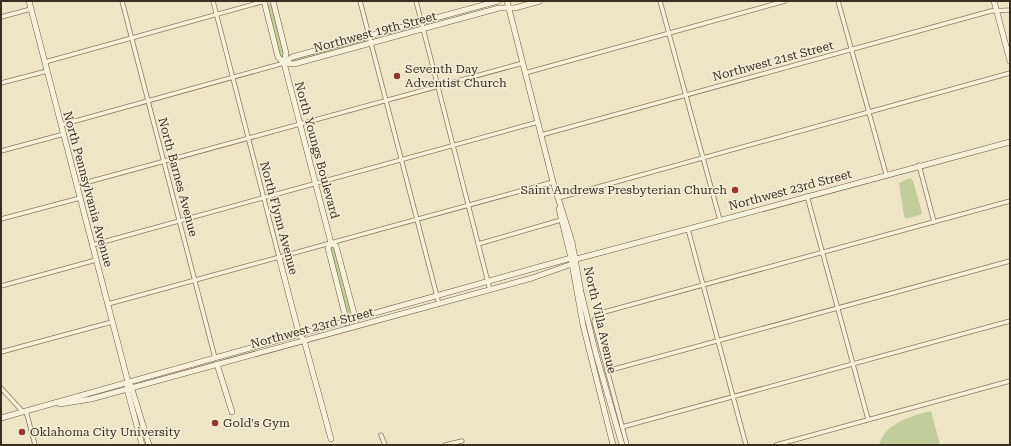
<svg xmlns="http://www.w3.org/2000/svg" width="1011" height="446" font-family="'Roboto Serif',serif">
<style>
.green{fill:#c3cc9b}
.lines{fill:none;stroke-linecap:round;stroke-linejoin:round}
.street-casing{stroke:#89775d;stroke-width:5}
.secondary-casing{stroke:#6b5840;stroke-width:6}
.street{stroke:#f8f1da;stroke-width:3.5}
.secondary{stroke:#f8f1da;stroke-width:5}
.poi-dot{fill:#97352e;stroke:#f5eed7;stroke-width:1.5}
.labels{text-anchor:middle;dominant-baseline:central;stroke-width:3;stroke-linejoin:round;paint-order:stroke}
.street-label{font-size:12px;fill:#3a2e20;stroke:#f5eed7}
.poi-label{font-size:12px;fill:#3a2e20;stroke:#f5eed7;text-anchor:start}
</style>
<rect width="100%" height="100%" fill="#eee5c7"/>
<!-- green -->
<g class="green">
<polygon points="269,3 273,6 285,53 283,58 280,56 267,6"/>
<polygon points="365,39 367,41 294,63 291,61 292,59"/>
<polygon points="910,178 913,181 922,213 920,215 906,219 904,216 899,183"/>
<polygon points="334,245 352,315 351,316 347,315 329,246"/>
<path d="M 931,411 L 940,445 L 879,445 C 885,423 911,416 931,411 Z"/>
</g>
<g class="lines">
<!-- street casing -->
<g class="street-casing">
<g id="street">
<polyline points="122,1 215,358"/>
<polyline points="213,1 279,257"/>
<polyline points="360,1 439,304"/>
<polyline points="416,1 490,290"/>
<polyline points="660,1 720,220"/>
<polyline points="838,1 886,174"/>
<polyline points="1,17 31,9"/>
<polyline points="45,62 265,1"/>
<polyline points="525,73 785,1"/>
<polyline points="1,83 47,71"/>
<polyline points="61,125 284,63"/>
<polyline points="541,135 991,11 1010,10"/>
<polyline points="1,151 64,134"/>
<polyline points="919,165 934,222"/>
<polyline points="77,185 523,63"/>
<polyline points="807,196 868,419"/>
<polyline points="558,198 1010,73"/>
<polyline points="1,219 80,198"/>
<polyline points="688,229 746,445"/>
<polyline points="478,244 561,220"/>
<polyline points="92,245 538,122"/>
<polyline points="1,286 96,260"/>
<polyline points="108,304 553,182"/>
<polyline points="1,352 112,322"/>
<polyline points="607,371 1010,261"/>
<polyline points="1,388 23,412"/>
<polyline points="26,411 35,445"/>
<polyline points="622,427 1010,321"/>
<polyline points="381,435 385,445"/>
<polyline points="445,445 462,441"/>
<polyline points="627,445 594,321 597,314 1010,201"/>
<polyline points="776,445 1010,381"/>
</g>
</g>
<!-- secondary casing -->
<g class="secondary-casing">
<g id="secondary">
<polyline points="29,1 128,382 127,389 142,445"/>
<polyline points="264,1 278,57 284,63"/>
<polyline points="273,1 286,53 284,63 331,243 328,248 347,323"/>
<polyline points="507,1 553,182 572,242 581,292 596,354 622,445"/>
<polyline points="994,1 1010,61"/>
<polyline points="284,63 294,64 499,8 515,8 540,1"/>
<polyline points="284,63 292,57 498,1"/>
<polyline points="559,209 571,258 583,325 613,445"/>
<polyline points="331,243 336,246 356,321"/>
<polyline points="279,257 299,334 304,340 331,439"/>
<polyline points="217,364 232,412"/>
<polyline points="131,386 149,445"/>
<polyline points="60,404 91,399 532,278 572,264 576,259"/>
<polyline points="1,418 571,258 576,259 603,252 1010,142"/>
</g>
</g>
<!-- street -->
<use href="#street" class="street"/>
<!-- secondary -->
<use href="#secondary" class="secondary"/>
</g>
<!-- markers -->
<g class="poi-dot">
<circle cx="397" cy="76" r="4"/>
<circle cx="735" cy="190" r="4"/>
<circle cx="215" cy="423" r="4"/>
<circle cx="22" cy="432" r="4"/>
</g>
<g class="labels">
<!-- street labels -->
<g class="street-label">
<text transform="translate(375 32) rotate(-15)">Northwest 19th Street</text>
<text transform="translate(773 61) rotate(-15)">Northwest 21st Street</text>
<text transform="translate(317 150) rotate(75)">North Youngs Boulevard</text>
<text transform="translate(178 177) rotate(75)">North Barnes Avenue</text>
<text transform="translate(88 189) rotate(75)">North Pennsylvania Avenue</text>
<text transform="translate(790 190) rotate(-15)">Northwest 23rd Street</text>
<text transform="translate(279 218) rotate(75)">North Flynn Avenue</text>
<text transform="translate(600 320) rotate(77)">North Villa Avenue</text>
<text transform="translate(312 328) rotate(-15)">Northwest 23rd Street</text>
</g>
<!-- poi labels -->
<g class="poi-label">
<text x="405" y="69">Seventh Day<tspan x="405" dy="14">Adventist Church</tspan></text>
<text x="727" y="190" text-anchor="end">Saint Andrews Presbyterian Church</text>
<text x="223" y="423">Gold's Gym</text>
<text x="30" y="432">Oklahoma City University</text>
</g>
</g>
<!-- border -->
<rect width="1011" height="446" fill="none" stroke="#3a2e20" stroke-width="4"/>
</svg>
